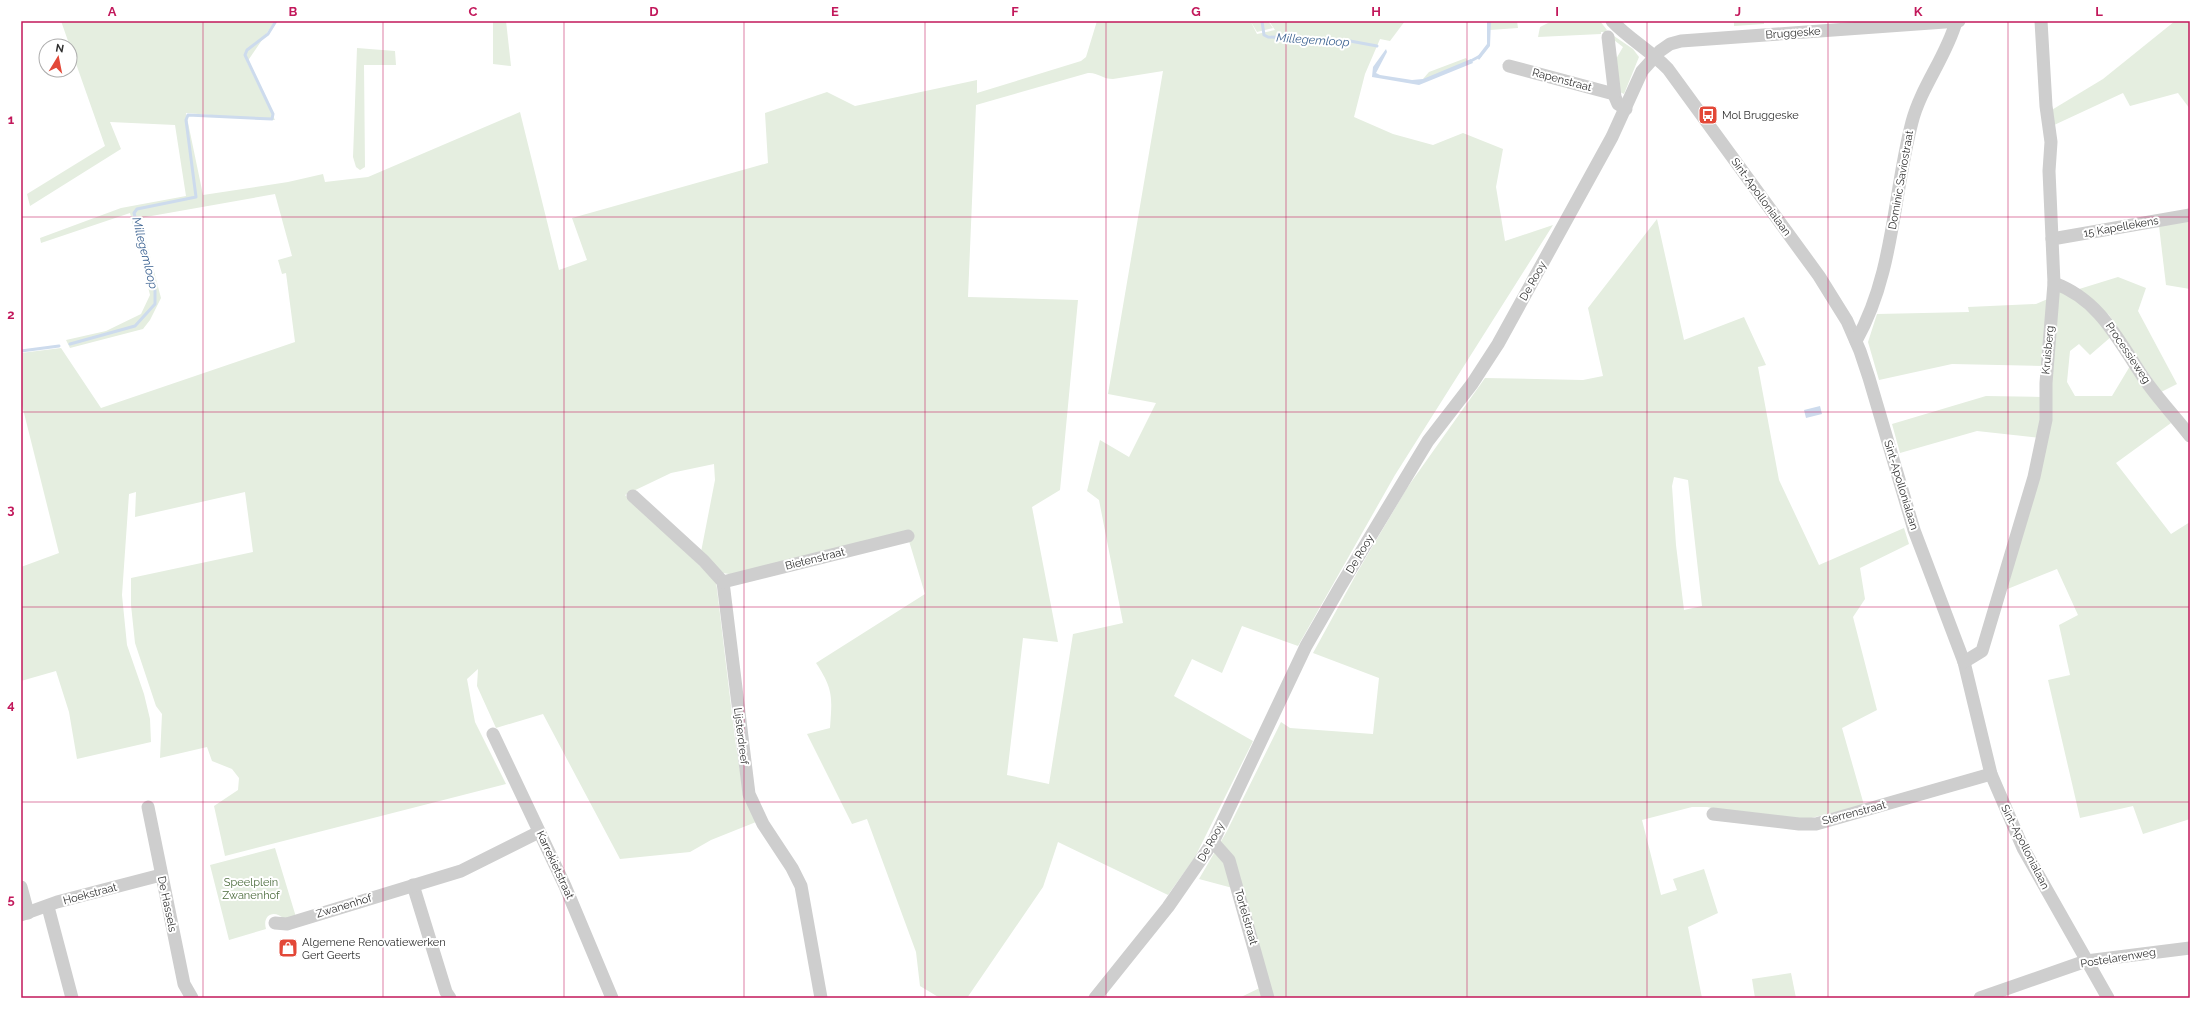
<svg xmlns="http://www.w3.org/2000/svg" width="2211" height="1019" font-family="Raleway,sans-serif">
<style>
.green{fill:#e5eee0;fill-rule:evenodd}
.water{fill:#cddbed}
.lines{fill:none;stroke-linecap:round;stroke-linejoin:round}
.stream{stroke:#cddbed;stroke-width:3}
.minor{stroke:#cecece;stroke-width:13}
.grid{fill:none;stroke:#c2185b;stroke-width:1;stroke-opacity:0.55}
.labels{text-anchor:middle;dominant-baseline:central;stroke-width:4;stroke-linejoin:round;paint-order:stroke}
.street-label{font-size:11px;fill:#313131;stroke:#fff}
.poi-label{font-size:11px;fill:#313131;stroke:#fff;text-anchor:start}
.park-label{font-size:11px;fill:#4d6d3e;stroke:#fff}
.water-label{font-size:12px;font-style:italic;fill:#3f6593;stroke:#fff}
.neatline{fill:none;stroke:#c2185b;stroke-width:1.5}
.grid-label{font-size:13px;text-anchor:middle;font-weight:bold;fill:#c2185b}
</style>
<rect width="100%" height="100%" fill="#fff"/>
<!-- green -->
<g class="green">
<path d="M 61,21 L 275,21 L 247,62 L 275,120 L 186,113 L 203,195 L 288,182 L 323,174 L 325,182 L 368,177 L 520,112 L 559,270 L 587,260 L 572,218 L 768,163 L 765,113 L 827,92 L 855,106 L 977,80 L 977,93 L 1081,61 L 1086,57 L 1097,21 L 1268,21 L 1273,28 L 1257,32 L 1251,22 L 1257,34 L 1275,30 L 1269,21 L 1405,21 L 1390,41 L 1380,39 L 1365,74 L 1354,117 L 1393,134 L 1433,145 L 1463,133 L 1503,149 L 1496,187 L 1505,241 L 1553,225 L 1395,475 L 1298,646 L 1242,626 L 1222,673 L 1192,659 L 1174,696 L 1253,741 L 1195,857 L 1168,895 L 1058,842 L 1043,887 L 967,998 L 940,998 L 920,986 L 916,952 L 867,819 L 852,824 L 807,734 L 830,728 C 832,698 834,690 816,663 L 925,594 L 909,541 L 735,575 L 723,573 L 701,552 L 715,480 L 714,464 L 671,473 L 625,495 L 716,581 L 735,739 L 744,796 L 756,822 L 711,840 L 690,852 L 620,859 L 543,714 L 496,728 L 477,686 L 478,669 L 467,679 L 475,722 L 506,784 L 225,856 L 214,806 L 238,790 L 239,778 L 232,769 L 212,761 L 207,747 L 160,758 L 162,714 L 156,706 L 135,643 L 131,605 L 131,578 L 253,552 L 245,492 L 135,517 L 136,492 L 129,494 L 122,595 L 127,645 L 144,694 L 150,719 L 151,742 L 77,759 L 69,712 L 56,671 L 21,681 L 21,567 L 59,553 L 21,401 L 21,353 L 61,348 L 101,408 L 295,342 L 286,273 L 282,274 L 278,260 L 292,256 L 275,194 L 140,218 L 161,298 L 150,320 L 143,329 L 70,348 L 66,340 L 106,331 L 141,314 L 150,295 L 130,213 L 41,243 L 40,238 L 121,208 L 186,196 L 175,125 L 110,122 L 121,149 L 30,206 L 27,194 L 105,146 ZM 1163,71 L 1108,394 L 1156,403 L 1129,457 L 1100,440 L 1087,491 L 1099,500 L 1123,623 L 1073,634 L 1049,784 L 1007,775 L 1023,638 L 1058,642 L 1032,507 L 1060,490 L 1078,300 L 968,297 L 976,105 L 1088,73 C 1097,72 1103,79 1113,79 Z"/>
<polygon points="493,21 506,21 511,66 493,64"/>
<polygon points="1490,21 1517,21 1518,28 1490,30"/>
<polygon points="1552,21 1600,21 1607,30 1605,32 1601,32 1601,34 1538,37 1540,27"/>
<polygon points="1734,21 1764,21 1764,24 1734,26"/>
<polygon points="2175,21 2190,21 2190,109 2178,93 2130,106 2123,93 2052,126 2050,111 2103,79"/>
<polygon points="1611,34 1633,49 1639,57 1624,94 1618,91 1616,59 1623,47 1610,37"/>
<polygon points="357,48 395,51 396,65 364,65 365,167 360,170 356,167 353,157"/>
<polygon points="1466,58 1469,64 1425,81 1423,79 1429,72"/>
<path d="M 1657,219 L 1684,340 L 1744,317 L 1766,365 L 1758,367 L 1779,480 L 1819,565 L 1904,528 L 1909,544 L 1860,568 L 1865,599 L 1853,617 L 1877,710 L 1842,728 L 1864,805 L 1807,819 L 1731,812 L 1707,807 L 1692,807 L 1642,820 L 1661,895 L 1677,890 L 1673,879 L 1704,869 L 1718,913 L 1688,927 L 1702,998 L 1239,998 L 1270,983 L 1240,890 L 1199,879 L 1227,831 L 1281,722 L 1290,728 L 1373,734 L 1379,678 L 1313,653 L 1358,571 L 1407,488 L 1485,378 L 1583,380 L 1603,376 L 1588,308 ZM 1674,477 L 1688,480 L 1702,606 L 1684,610 L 1676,545 L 1672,486 Z"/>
<polygon points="2190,220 2190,289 2166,285 2159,226"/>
<polygon points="2118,277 2146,288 2138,311 2177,384 2161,392 2109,315 2076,290"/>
<polygon points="2059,290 2087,307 2112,336 2090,355 2079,344 2070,351 2067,382 2075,396 2112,396 2130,366 2171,423 2116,463 2171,534 2190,522 2190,819 2143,834 2133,806 2080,818 2048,680 2070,675 2059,625 2078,615 2057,569 2005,590 2051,368"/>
<polygon points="2050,298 2043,366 1952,364 1879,380 1868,342 1877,314 1969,312 1968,307 2036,304"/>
<polygon points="1986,396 2043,397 2040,438 1977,431 1900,453 1892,424"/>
<path d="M 275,848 L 296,917 L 284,919 C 274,909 262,915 266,929 L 229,940 L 210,865 Z"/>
<polygon points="1791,973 1796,998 1755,998 1752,979"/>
</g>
<!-- water -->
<g class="water">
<polygon points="1487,21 1491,21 1490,46 1479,60 1477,57 1487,44"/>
<polygon points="1386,49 1387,52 1376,73 1380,75 1412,80 1423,79 1471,59 1473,63 1419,85 1372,77 1373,67"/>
<polygon points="1820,406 1822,414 1806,418 1804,410"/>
</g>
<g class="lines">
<!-- stream -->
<g class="stream">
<polyline points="1262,21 1264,35 1268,37 1350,41 1377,46"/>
<polyline points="1469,62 1480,56"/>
<polyline points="70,344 135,326 155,304 155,291 134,213 137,209 196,197 186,120 188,115 272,119 273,114 245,55 247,50 268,34 276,21"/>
<polyline points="21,351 59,346"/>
</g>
<!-- minor -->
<g class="minor">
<path d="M 1612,21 C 1629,39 1651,51 1668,69 L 1819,276 L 1847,321 L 1860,351 L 1869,378 L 1914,530 L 1964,662 L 1991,774 L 2023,848 L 2108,998"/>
<polyline points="1608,37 1615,97 1618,104 1626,109"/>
<polyline points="1509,66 1614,94"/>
<polyline points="2052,239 2190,215"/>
<path d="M 2054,283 C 2103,301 2120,345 2148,384 C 2161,402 2176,418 2190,436"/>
<path d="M 1856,341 C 1894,274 1893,195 1912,122 C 1921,87 1946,57 1956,22"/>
<polyline points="633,496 704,561 723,582 749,794 763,824 792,868 801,886 821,998"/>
<polyline points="723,582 908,536"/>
<polyline points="1964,662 1982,651 2034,477 2046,420 2046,383 2054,283 2049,171 2051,142 2046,106 2041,21"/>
<polyline points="493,734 565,886 612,998"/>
<polyline points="148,807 184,984 192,998"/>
<polyline points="1713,814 1799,824 1816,824 1991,774"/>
<polyline points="1213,842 1229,860 1268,998"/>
<polyline points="413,885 446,992 450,998"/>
<polyline points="21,887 28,913"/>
<polyline points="48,907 72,998"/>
<polyline points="21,915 57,902 161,875"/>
<polyline points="275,923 287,924 461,871 539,832"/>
<polyline points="1095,998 1168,907 1213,842 1306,646 1340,587 1428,441 1472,384 1498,344 1612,137 1642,71 1660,51 1670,44 1681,41 1959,21"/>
<polyline points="1980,998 2086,961 2190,948"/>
</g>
</g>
<!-- grid -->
<path class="grid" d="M 203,21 L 203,998M 383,21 L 383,998M 564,21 L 564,998M 744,21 L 744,998M 925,21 L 925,998M 1106,21 L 1106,998M 1286,21 L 1286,998M 1467,21 L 1467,998M 1647,21 L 1647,998M 1828,21 L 1828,998M 2008,21 L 2008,998M 21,217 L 2190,217M 21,412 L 2190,412M 21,607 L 2190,607M 21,802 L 2190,802"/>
<!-- icons -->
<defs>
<g id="bus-square" transform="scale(1)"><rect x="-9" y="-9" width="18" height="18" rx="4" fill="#e34838" stroke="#fff"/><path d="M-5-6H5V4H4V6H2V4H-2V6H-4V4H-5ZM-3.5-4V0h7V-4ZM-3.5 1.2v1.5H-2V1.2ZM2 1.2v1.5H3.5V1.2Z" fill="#fff"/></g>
<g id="shop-square" transform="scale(1)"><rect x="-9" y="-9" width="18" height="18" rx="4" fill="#e34838" stroke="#fff"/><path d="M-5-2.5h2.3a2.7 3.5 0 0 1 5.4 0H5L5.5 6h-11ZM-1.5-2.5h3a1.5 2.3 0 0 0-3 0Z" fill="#fff"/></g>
</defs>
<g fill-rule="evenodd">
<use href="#bus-square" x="1708" y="115"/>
<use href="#shop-square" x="288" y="948"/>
</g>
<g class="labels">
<!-- street labels -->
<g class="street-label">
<text transform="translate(1793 33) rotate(-4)">Bruggeske</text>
<text transform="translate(1562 80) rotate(15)">Rapenstraat</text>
<text transform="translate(1901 180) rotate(-80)">Dominic Saviostraat</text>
<text transform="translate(1761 197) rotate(54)">Sint-Apollonialaan</text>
<text transform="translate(2121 227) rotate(-10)">15 Kapellekens</text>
<text transform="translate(1533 281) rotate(-61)">De Rooy</text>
<text transform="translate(2048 350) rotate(-85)">Kruisberg</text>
<text transform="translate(2128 353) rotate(56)">Processieweg</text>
<text transform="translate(1901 485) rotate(73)">Sint-Apollonialaan</text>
<text transform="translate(1360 554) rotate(-59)">De Rooy</text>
<text transform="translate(815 559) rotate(-14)">Bietenstraat</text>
<text transform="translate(741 736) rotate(83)">Lijsterdreef</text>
<text transform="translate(1854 813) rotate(-15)">Sterrenstraat</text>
<text transform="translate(1211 842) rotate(-61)">De Rooy</text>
<text transform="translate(2025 847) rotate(63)">Sint-Apollonialaan</text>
<text transform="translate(555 865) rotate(65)">Karrekietstraat</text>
<text transform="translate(90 894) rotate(-15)">Hoekstraat</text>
<text transform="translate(167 904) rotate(78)">De Hassels</text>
<text transform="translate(344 906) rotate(-17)">Zwanenhof</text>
<text transform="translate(1246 917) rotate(74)">Tortelstraat</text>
<text transform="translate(2118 958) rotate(-9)">Postelarenweg</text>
</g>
<!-- poi labels -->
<g class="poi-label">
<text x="1722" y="115">Mol Bruggeske</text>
<text x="302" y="942">Algemene Renovatiewerken<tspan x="302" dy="13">Gert Geerts</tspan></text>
</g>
<!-- park labels -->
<g class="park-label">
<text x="251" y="882">Speelplein<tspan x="251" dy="13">Zwanenhof</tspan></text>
</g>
<!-- water labels -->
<g class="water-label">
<text transform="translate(1313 40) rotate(4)">Millegemloop</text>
<text transform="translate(145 253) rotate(76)">Millegemloop</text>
</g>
</g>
<!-- border -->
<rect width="2211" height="1019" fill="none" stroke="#ffffff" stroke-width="44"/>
<!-- north arrow -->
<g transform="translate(58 58) rotate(10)"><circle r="19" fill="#ffffff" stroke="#adadad"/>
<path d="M0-3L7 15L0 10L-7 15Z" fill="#e34838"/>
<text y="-6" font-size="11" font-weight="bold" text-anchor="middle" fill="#313131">N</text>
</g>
<rect x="22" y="22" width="2167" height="975" class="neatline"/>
<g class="grid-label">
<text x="112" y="16">A</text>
<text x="293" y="16">B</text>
<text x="473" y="16">C</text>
<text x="654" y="16">D</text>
<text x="835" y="16">E</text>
<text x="1015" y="16">F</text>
<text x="1196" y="16">G</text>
<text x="1376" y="16">H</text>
<text x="1557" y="16">I</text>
<text x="1738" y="16">J</text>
<text x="1918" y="16">K</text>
<text x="2099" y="16">L</text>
<text x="11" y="124">1</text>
<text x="11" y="319">2</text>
<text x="11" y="514">3</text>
<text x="11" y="709">4</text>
<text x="11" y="904">5</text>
</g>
</svg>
